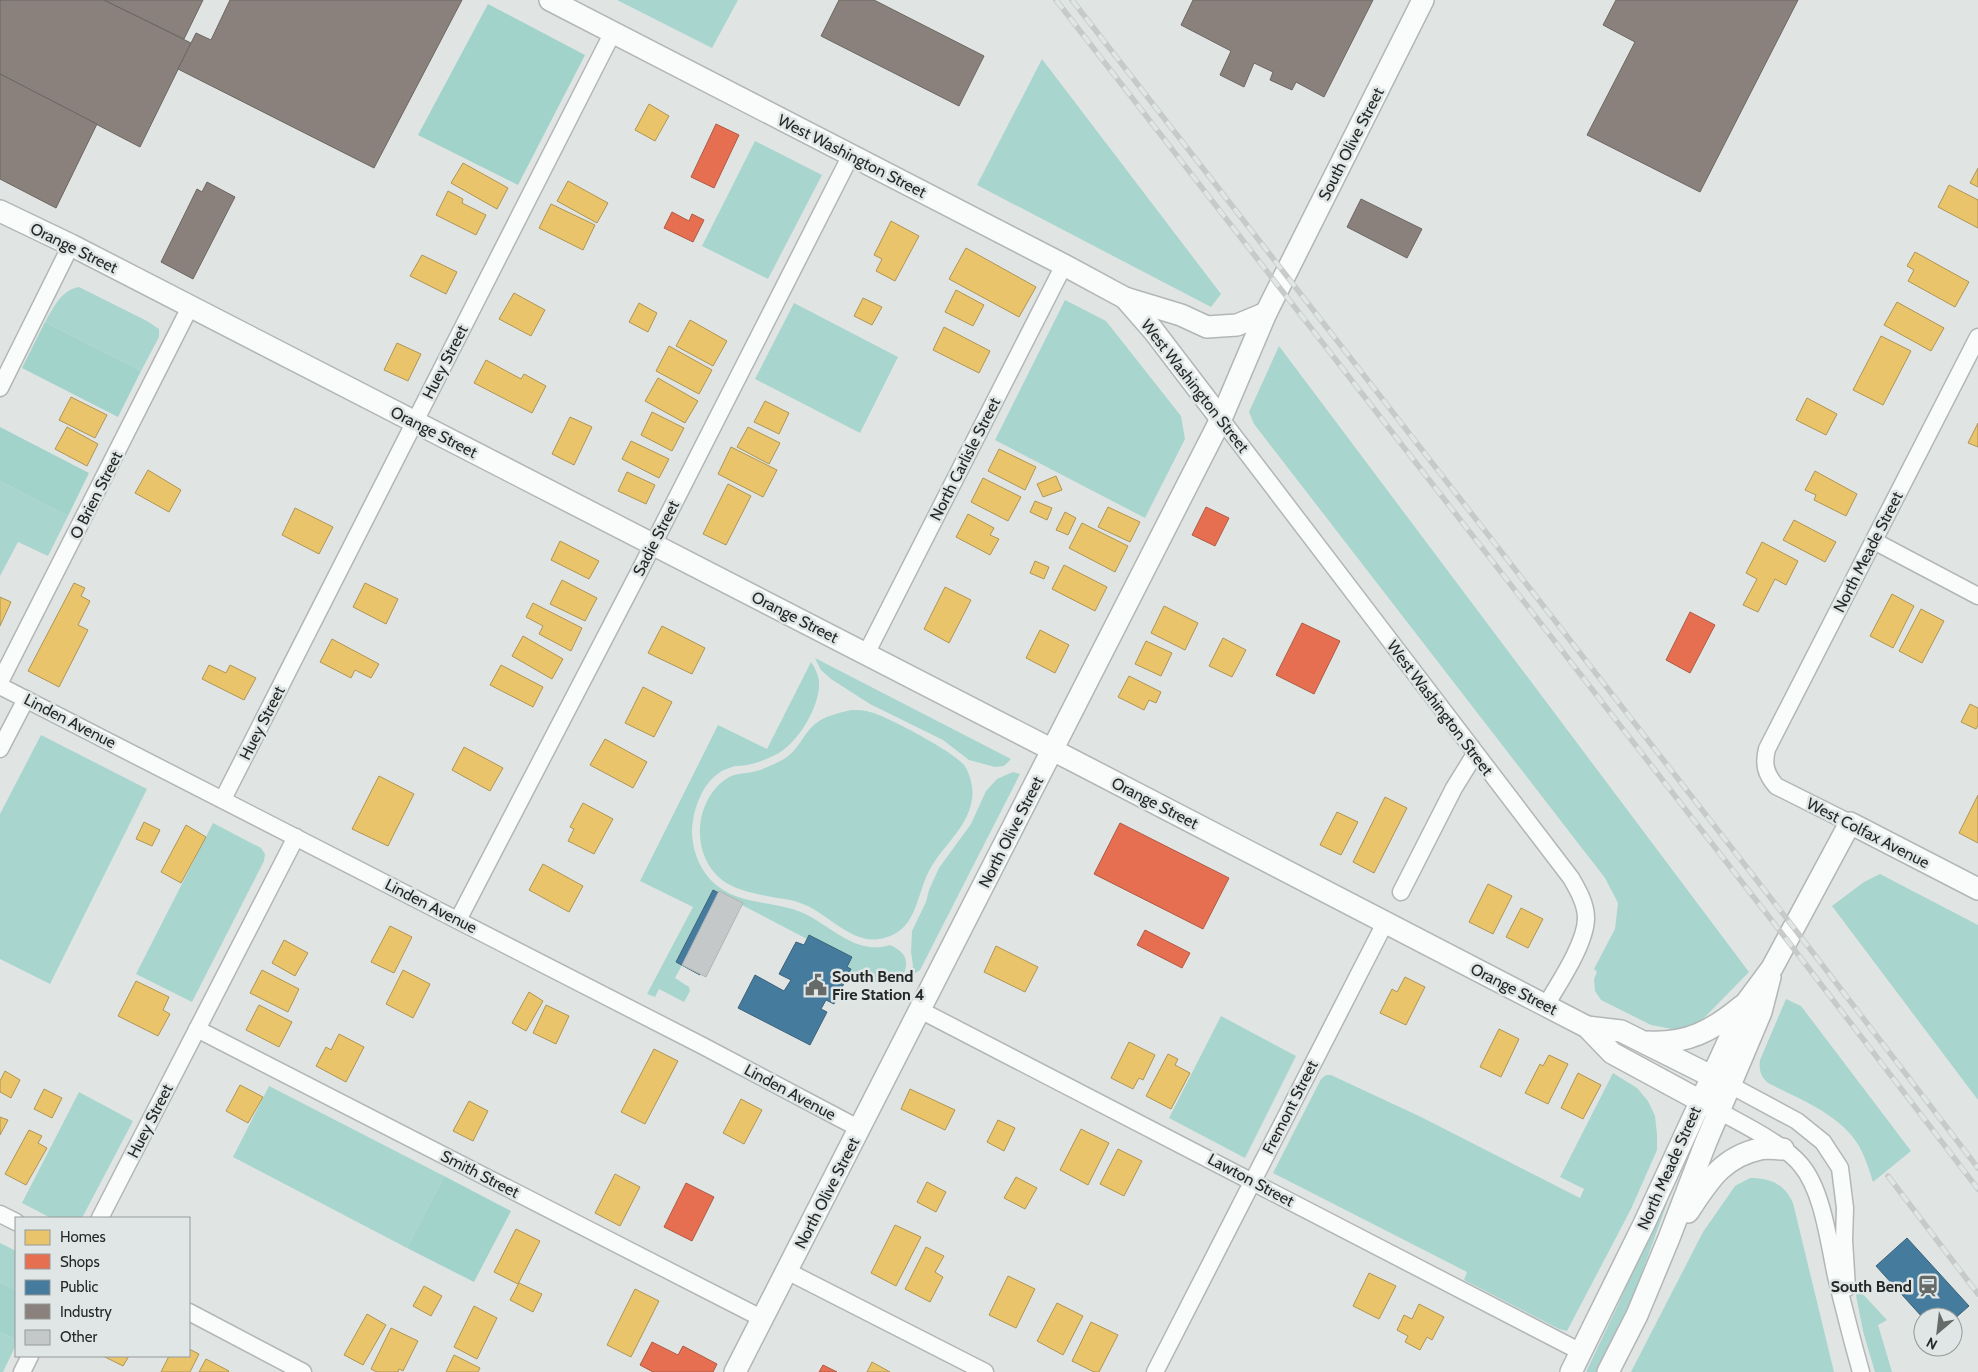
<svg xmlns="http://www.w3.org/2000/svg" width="1978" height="1372" font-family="Cabin,sans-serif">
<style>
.green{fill:#a8d5cd}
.forest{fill:#a1d3cb}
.homes{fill:#e9c46a;stroke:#ae9556}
.shops{fill:#e76f51;stroke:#ad5a44}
.public{fill:#457b9d;stroke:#3b627a}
.industry{fill:#8a817c;stroke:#6c6662}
.building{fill:#c5c8c8;stroke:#b0b4b3}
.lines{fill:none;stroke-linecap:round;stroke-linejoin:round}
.minor-casing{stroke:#b3b6b6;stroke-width:19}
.tertiary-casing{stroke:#b3b6b6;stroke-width:24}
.minor{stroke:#fafbfb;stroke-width:16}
.tertiary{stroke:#fafbfb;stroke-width:21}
.rail-casing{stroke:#c8c9c9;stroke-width:5.5}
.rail{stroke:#dfe6e5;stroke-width:4;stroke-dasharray:11;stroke-linecap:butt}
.labels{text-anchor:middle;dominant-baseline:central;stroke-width:5;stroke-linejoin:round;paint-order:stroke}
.street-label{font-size:16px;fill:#252827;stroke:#dfe6e5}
.poi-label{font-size:16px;font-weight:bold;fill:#252827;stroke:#dfe6e5;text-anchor:start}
</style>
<rect width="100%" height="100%" fill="#e0e5e4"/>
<!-- green -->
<g class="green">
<polygon points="617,0 738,0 712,48"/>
<polygon points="1042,59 1221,294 1211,307 977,185"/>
<polygon points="755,141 822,175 768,279 702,246"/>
<path d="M 79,287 L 147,321 L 159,329 L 159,337 L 141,371 L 45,322 C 54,307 61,290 79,287 Z"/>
<polygon points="1065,300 1106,321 1181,416 1185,439 1145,518 995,440"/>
<polygon points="794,303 898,357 860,433 755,379"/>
<polygon points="1279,346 1749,972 1704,1018 1689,1028 1672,1029 1651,1025 1601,1000 1595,991 1594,979 1597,972 1594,969 1615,929 1618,903 1605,878 1254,424 1249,412"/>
<polygon points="0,481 68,516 48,556 18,542 0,576"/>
<polygon points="815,658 1011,759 1004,766 995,767 969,760 943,740 870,704 831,679 821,670"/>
<path d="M 811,662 C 815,668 819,676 819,683 C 820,706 799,741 779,753 C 769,758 758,763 747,765 C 742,766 737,765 732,767 C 704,774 692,809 692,834 C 693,853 701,872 715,884 C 743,908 781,899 811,917 C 836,931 859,955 890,945 C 910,954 909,965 900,982 C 880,986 868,980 850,971 L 851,969 L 847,967 L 852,957 L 809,935 L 807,939 L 713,890 L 676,962 L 682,965 L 675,978 L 689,987 L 690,991 L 684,1002 L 659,989 L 655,997 L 647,994 L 693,907 L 640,881 L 718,725 L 767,749 Z"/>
<path d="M 851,710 C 857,710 864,710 870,712 C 887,716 954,752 964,765 C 970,773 974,789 972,799 C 968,828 942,846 929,871 C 916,896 917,930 884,938 C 852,947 828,912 800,903 C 793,900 785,899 777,898 C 758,894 739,892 722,880 C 690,855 694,801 726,779 C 734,773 743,774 752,772 C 762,770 775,764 784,759 C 798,751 803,734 815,724 C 825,716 838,713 851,710 Z"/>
<polygon points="41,735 147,789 50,984 0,959 0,814"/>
<polygon points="1013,772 1020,774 920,970 908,978 913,966 911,952 912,931 926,902 929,890 939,868 971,824 986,791 997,779"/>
<polygon points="213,823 261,848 265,854 264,861 192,1002 136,974"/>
<polygon points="1880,874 1978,925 1978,1100 1832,906 1864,882"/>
<path d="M 1786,999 L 1801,1006 L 1911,1151 L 1873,1182 C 1869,1169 1865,1157 1859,1146 C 1840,1114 1799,1099 1768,1083 C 1760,1076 1759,1070 1760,1060 Z"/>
<polygon points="1221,1016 1296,1056 1245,1158 1169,1118"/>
<polygon points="1613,1073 1637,1088 1648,1101 1655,1116 1657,1134 1657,1150 1631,1209 1567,1331 1559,1329 1464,1280 1467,1272 1273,1173 1321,1079 1326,1075 1331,1075 1421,1117 1580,1198 1584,1189 1560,1177"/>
<polygon points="269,1086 444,1176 407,1248 233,1157"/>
<polygon points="79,1092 133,1121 82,1218 51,1218 22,1203"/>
<path d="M 1750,1178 C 1771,1178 1784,1184 1793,1203 L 1834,1372 L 1631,1372 L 1703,1232 L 1735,1186 Z"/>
<polygon points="1663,1202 1667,1203 1635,1292 1596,1372 1586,1372 1618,1305"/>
<polygon points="0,1243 16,1251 16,1290 0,1282"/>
<polygon points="1855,1290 1859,1290 1887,1320 1878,1325 1892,1372 1875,1372 1863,1331"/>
<polygon points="0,1332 16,1340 16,1345 3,1372 0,1372"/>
</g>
<!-- forest -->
<g class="forest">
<polygon points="488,4 585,55 518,185 418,135"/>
<polygon points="45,322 141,371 118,417 22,368"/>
<polygon points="0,427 89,473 68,516 0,481"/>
<polygon points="444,1176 511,1211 474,1282 407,1248"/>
<polygon points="0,1282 16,1290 16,1340 0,1332"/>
</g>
<!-- homes -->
<g class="homes">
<polygon points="649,104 669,116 655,141 635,130"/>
<polygon points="463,163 508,188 497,209 451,183"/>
<polygon points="1978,168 1978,187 1970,183"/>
<polygon points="568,181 608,203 597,223 557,201"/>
<polygon points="1949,185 1978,200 1978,228 1938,207"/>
<polygon points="448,191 463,199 462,203 486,215 476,235 436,215"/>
<polygon points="551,204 595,225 583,250 539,228"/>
<polygon points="891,221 919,236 895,281 876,271 882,259 874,255"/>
<polygon points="966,248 1036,287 1019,317 949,279"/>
<polygon points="1915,252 1969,282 1955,307 1908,281 1914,270 1907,266"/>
<polygon points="422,255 457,272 446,294 410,276"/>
<polygon points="956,290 984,305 973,326 945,312"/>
<polygon points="514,293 545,310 531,336 499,319"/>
<polygon points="863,298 882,307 872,325 854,316"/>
<polygon points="1897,302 1944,328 1931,351 1884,325"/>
<polygon points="639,303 657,313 648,332 629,322"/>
<polygon points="690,320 727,341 713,366 676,346"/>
<polygon points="944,327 990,351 979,373 933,350"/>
<polygon points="1881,336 1911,351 1883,405 1853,390"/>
<polygon points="397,343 421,354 408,381 384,370"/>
<polygon points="669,346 712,370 699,394 656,371"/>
<polygon points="486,360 521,379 524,374 546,386 532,413 474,383"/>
<polygon points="658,378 698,401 685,423 645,401"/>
<polygon points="71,397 107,415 95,438 59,420"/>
<polygon points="1807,398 1837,414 1826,435 1796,420"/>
<polygon points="765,401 789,413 779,434 754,422"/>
<polygon points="652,412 684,428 672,451 641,435"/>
<polygon points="570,417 592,427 574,465 552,454"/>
<polygon points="1978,423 1978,447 1968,443"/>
<polygon points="67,427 98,444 87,466 55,449"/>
<polygon points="748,427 780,443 769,464 737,447"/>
<polygon points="631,441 669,459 659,478 622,459"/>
<polygon points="731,447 777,470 763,497 718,474"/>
<polygon points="999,449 1036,467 1025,490 988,471"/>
<polygon points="148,470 181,490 169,512 135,493"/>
<polygon points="1815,471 1857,494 1846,516 1814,500 1816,495 1805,490"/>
<polygon points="627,472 655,485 646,504 618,491"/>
<polygon points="1056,476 1062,490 1043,497 1037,484"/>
<polygon points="983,478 1021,497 1008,521 971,502"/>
<polygon points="728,484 751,496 726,545 703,534"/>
<polygon points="1035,501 1052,508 1047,520 1030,512"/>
<polygon points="1108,507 1140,522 1130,542 1098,527"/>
<polygon points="295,508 333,527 319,554 282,535"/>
<polygon points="1065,512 1076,518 1068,535 1056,530"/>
<polygon points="968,514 994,528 990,535 999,539 990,555 956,537"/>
<polygon points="1794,520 1836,542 1825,562 1783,540"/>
<polygon points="1082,523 1128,546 1115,572 1069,548"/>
<polygon points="560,541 599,561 589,579 551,560"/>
<polygon points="1762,542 1798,561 1786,585 1775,579 1758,612 1743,605 1757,579 1746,573"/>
<polygon points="1035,561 1049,567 1044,579 1030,573"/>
<polygon points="1064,565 1107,587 1095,611 1052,589"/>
<polygon points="562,580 597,598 585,621 550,604"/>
<polygon points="74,583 85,588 81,596 90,601 78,625 88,630 59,687 28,671"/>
<polygon points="365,583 398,599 386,624 353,607"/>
<polygon points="945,587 971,600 949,643 924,629"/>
<polygon points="1892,594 1914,606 1893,648 1870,636"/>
<polygon points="0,597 11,602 0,626"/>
<polygon points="533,603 582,628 571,651 539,634 543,626 526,617"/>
<polygon points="1164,606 1198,623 1185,650 1151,633"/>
<polygon points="1921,609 1944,621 1922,663 1899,651"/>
<polygon points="662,626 705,648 692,674 648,653"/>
<polygon points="1040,630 1069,645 1055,673 1026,658"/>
<polygon points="523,636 563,659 552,679 512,656"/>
<polygon points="1223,638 1246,650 1232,677 1209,666"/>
<polygon points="332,639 379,664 371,678 355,670 351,678 320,662"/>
<polygon points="1146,641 1172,653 1161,676 1135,664"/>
<polygon points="209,665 226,673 230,665 256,678 244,700 202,679"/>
<polygon points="501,665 543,687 533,707 490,685"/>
<polygon points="1129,676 1161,692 1156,703 1149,700 1144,710 1118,697"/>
<polygon points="643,687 672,702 654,737 625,723"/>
<polygon points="1970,704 1978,708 1978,725 1976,729 1961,722"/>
<polygon points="605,739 647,762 633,788 590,765"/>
<polygon points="464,747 503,768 490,791 452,770"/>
<polygon points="379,776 414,794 388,846 352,829"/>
<polygon points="1978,795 1978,843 1959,833"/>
<polygon points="1385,797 1407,808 1374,873 1353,862"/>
<polygon points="583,803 613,819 594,854 568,841 574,829 570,827"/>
<polygon points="1337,812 1358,822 1341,855 1320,845"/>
<polygon points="144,822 160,830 152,846 136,839"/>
<polygon points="186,825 206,837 181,883 161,872"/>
<polygon points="543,864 583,886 569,912 529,890"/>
<polygon points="1488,884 1512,896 1493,934 1469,922"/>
<polygon points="1521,908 1543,919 1528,948 1506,937"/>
<polygon points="390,926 412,937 394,973 371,962"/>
<polygon points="284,940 308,953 295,976 272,963"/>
<polygon points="996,946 1038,967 1025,992 984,972"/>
<polygon points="262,970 299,989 288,1012 250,993"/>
<polygon points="403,970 430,984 413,1018 386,1004"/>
<polygon points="1405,977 1425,987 1406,1025 1380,1013 1392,989 1397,992"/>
<polygon points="136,981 169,997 163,1010 170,1014 158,1036 118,1016"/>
<polygon points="529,992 543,1001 526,1031 512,1023"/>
<polygon points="259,1005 292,1022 279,1047 246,1030"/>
<polygon points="546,1005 569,1016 556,1044 533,1033"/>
<polygon points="1499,1029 1519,1039 1501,1077 1480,1067"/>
<polygon points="339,1034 364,1047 346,1082 316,1066 326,1047 331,1050"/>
<polygon points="1129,1042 1155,1055 1143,1080 1139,1078 1133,1089 1111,1078"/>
<polygon points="654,1049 678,1061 645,1124 621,1112"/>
<polygon points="1168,1054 1178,1059 1175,1065 1190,1073 1171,1109 1146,1096"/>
<polygon points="1549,1055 1568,1064 1548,1104 1525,1093 1540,1064 1543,1066"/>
<polygon points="5,1071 20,1080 11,1098 0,1092 0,1081"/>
<polygon points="1578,1073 1601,1085 1583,1119 1561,1108"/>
<polygon points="240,1085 263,1097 248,1123 226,1111"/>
<polygon points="44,1089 62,1098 52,1118 34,1109"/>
<polygon points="910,1089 955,1110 945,1130 901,1109"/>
<polygon points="741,1099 762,1110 744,1144 723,1133"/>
<polygon points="469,1101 488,1111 473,1141 453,1131"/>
<polygon points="0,1117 8,1120 0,1135"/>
<polygon points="998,1120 1015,1128 1004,1151 987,1142"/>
<polygon points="1081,1129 1109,1143 1088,1185 1060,1170"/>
<polygon points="29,1130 42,1136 38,1143 47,1148 26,1185 5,1174"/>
<polygon points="1118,1149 1142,1161 1124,1196 1100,1184"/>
<polygon points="615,1174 640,1187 620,1226 595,1213"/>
<polygon points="1016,1177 1037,1188 1025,1209 1004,1198"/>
<polygon points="927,1182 946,1192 936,1212 917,1202"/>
<polygon points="895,1225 921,1237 896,1286 871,1273"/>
<polygon points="516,1229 540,1241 518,1284 494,1272"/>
<polygon points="926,1247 944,1256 935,1272 943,1277 930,1302 905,1289"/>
<polygon points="1369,1273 1396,1286 1379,1319 1353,1306"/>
<polygon points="1008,1276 1035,1289 1016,1328 989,1315"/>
<polygon points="519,1283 542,1294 533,1312 510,1300"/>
<polygon points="424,1286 442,1296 431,1316 413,1306"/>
<polygon points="635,1289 659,1301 631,1357 607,1345"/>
<polygon points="1057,1303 1083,1316 1063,1355 1037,1341"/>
<polygon points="1419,1304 1444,1317 1432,1340 1427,1337 1420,1350 1405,1342 1408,1336 1397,1330 1404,1315 1412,1319"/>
<polygon points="474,1306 497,1318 477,1359 454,1347"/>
<polygon points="367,1314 386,1325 363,1365 344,1355"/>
<polygon points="1091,1322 1118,1335 1099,1372 1094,1372 1072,1361"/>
<polygon points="391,1328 418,1341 403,1371 399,1369 398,1372 377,1372 371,1369"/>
<polygon points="189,1349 199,1354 190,1372 161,1372 169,1356 189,1356"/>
<polygon points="454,1355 480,1368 478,1372 446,1372"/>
<polygon points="103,1356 129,1356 123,1366"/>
<polygon points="206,1359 229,1371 228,1372 199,1372"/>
<polygon points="872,1362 890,1372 867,1372"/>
</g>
<!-- shops -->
<g class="shops">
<polygon points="716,124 739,135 714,188 691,177"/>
<polygon points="672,212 689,221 692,214 704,220 693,242 664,228"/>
<polygon points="1206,507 1229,518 1215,546 1192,535"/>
<polygon points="1690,612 1715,625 1690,673 1666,660"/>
<polygon points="1302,623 1340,641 1314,694 1276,675"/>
<polygon points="1120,823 1229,878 1203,929 1094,874"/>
<polygon points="1145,930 1190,953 1182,968 1137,945"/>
<polygon points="686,1183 714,1197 692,1241 664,1227"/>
<polygon points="652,1342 678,1355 683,1346 717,1364 713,1372 653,1372 640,1365"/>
<polygon points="823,1365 837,1372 819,1372"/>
</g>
<!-- public -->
<g class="public">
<polygon points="713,890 737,902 700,975 676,962"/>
<polygon points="809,935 852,957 847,967 851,969 834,1004 826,1000 821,1009 827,1012 810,1045 738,1008 755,975 784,991 791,980 779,974 796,942 804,945"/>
<polygon points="1907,1238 1969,1306 1953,1320 1953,1317 1923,1318 1876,1266"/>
</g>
<!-- industry -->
<g class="industry">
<polygon points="0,0 104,0 191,43 140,147 0,74"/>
<polygon points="104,0 203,0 184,39"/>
<polygon points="230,0 462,0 374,168 178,69 196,33 211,40"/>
<polygon points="839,0 874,0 984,56 959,106 821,36"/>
<polygon points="1193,0 1373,0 1324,97 1296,82 1292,90 1270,80 1273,72 1254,63 1244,87 1220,75 1231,51 1181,25"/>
<polygon points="1616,0 1798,0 1700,192 1587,135 1635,42 1603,25"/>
<polygon points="0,74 97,124 56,208 0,179"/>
<polygon points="207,182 235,197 193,279 161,262 197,189 202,192"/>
<polygon points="1361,199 1422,229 1407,258 1347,227"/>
</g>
<!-- building -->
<polygon class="building" points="719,891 743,903 706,977 682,965"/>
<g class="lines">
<!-- minor casing -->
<g class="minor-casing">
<g id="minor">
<polyline points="0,388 71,245"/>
<path d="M 1221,419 L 1571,878 C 1578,890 1586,904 1586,918 C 1586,943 1559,983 1546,1005"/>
<polyline points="1874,541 1978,596"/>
<polyline points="866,654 1064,265"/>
<polyline points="0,682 190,307"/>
<polyline points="0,686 703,1046 860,1129"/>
<polyline points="0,749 26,699"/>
<polyline points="223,799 613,32"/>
<path d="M 1850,823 L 1776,786 C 1766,774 1763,765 1767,749 L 1978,337"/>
<polyline points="1401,892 1454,788 1475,754"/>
<polyline points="458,920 639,572 851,155"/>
<path d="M 920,1010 C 1141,1123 1360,1239 1581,1352"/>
<polyline points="197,1029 763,1319"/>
<polyline points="1730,1085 1797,1121 1823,1142 1840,1168 1845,1208 1844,1240 1847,1288"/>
<path d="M 1719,1111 C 1742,1124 1784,1144 1801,1165 C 1823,1191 1829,1244 1836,1276 C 1844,1309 1852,1340 1861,1372"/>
<polyline points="0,1214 16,1222"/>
<polyline points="100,1218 296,837"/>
<polyline points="787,1271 985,1372"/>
<polyline points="189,1312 303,1372"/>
<polyline points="22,1372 30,1356"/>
<polyline points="1155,1372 1385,923"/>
</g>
</g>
<!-- tertiary casing -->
<g class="tertiary-casing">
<g id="tertiary">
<polyline points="550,0 1064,265 1125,298 1153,330 1221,419"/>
<polyline points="0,211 71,245 1074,761 1587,1027 1612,1053 1719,1111"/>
<polyline points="1125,298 1181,315 1207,327 1237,325 1266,313"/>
<polyline points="1587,1027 1621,1031 1723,1082"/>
<path d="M 1648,1042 C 1687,1044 1712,1031 1742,1006"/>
<path d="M 1688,1212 C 1708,1182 1722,1157 1760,1149 C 1767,1147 1776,1149 1783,1149"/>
<polyline points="735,1372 1221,419 1266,313 1423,0"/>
<polyline points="1571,1372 1644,1224 1746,1003 1772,968 1850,823 1978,889"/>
<polyline points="1608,1372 1637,1315 1669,1238 1706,1142 1761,1012 1770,977"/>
</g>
</g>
<!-- minor -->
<use href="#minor" class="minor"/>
<!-- tertiary -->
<use href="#tertiary" class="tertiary"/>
<!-- rail casing -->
<g class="rail-casing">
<g id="rail">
<polyline points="1056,0 1787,940 1978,1189"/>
<polyline points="1072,0 1794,928 1978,1168"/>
<polyline points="1888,1176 1978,1294"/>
</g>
</g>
<!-- rail -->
<use href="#rail" class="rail"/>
</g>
<!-- icons -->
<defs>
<g id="civic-bare" transform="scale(1.725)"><path d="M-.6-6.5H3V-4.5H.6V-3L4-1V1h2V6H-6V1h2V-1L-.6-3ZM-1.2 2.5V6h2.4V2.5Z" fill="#666a69" stroke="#dfe6e5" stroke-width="2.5" paint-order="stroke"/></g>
<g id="station-bare" transform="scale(1.725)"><path d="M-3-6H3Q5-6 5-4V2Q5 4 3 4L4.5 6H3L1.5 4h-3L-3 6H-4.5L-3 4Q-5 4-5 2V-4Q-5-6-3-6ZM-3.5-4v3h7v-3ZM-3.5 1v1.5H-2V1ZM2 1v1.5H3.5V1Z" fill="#666a69" stroke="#dfe6e5" stroke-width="2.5" paint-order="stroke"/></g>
</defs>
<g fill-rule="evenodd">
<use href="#civic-bare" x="816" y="985"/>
<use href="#station-bare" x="1928" y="1286"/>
</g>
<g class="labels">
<!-- street labels -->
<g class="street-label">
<text transform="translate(1351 144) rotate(-63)">South Olive Street</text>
<text transform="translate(852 156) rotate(27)">West Washington Street</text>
<text transform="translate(74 248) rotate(26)">Orange Street</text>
<text transform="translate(445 362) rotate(-63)">Huey Street</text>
<text transform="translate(1195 386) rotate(52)">West Washington Street</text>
<text transform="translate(434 432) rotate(27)">Orange Street</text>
<text transform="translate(965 459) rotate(-63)">North Carlisle Street</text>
<text transform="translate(96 495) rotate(-63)">O Brien Street</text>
<text transform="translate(656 538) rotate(-63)">Sadie Street</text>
<text transform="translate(1868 552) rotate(-63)">North Meade Street</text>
<text transform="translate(795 617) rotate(27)">Orange Street</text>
<text transform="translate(1440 708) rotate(53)">West Washington Street</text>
<text transform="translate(70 721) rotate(27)">Linden Avenue</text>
<text transform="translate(262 723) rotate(-63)">Huey Street</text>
<text transform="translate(1155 803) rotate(27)">Orange Street</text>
<text transform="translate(1011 832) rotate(-63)">North Olive Street</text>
<text transform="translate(1868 833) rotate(27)">West Colfax Avenue</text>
<text transform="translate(431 906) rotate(27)">Linden Avenue</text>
<text transform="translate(1514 989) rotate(27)">Orange Street</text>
<text transform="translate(790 1092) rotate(28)">Linden Avenue</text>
<text transform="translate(1290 1107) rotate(-63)">Fremont Street</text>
<text transform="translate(150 1121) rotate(-63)">Huey Street</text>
<text transform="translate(1669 1168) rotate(-66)">North Meade Street</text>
<text transform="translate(480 1174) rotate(27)">Smith Street</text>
<text transform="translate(1251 1180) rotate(28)">Lawton Street</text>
<text transform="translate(827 1193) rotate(-63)">North Olive Street</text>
</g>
<!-- poi labels -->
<g class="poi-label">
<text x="832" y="976">South Bend<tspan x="832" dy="18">Fire Station 4</tspan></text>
<text x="1912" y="1286" text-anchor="end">South Bend</text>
</g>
</g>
<!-- legend -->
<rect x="15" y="1217" width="175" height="140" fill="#dfe6e5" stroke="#959a99"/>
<rect x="25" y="1230" width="25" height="15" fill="#e9c46a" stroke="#959a99"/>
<text x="60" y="1242" font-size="15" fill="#252827">Homes</text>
<rect x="25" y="1254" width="25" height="15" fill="#e76f51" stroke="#959a99"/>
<text x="60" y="1267" font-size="15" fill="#252827">Shops</text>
<rect x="25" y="1280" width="25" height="15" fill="#457b9d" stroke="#959a99"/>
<text x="60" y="1292" font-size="15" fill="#252827">Public</text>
<rect x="25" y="1304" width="25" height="15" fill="#8a817c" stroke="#959a99"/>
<text x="60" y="1317" font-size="15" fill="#252827">Industry</text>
<rect x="25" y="1330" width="25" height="15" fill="#c5c8c8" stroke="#959a99"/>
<text x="60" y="1342" font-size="15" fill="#252827">Other</text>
<!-- north arrow -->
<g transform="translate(1938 1332) rotate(208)"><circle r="24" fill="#dfe6e5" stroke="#959a99"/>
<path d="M0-4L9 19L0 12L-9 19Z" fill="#666a69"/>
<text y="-8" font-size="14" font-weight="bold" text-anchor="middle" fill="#252827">N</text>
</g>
</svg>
